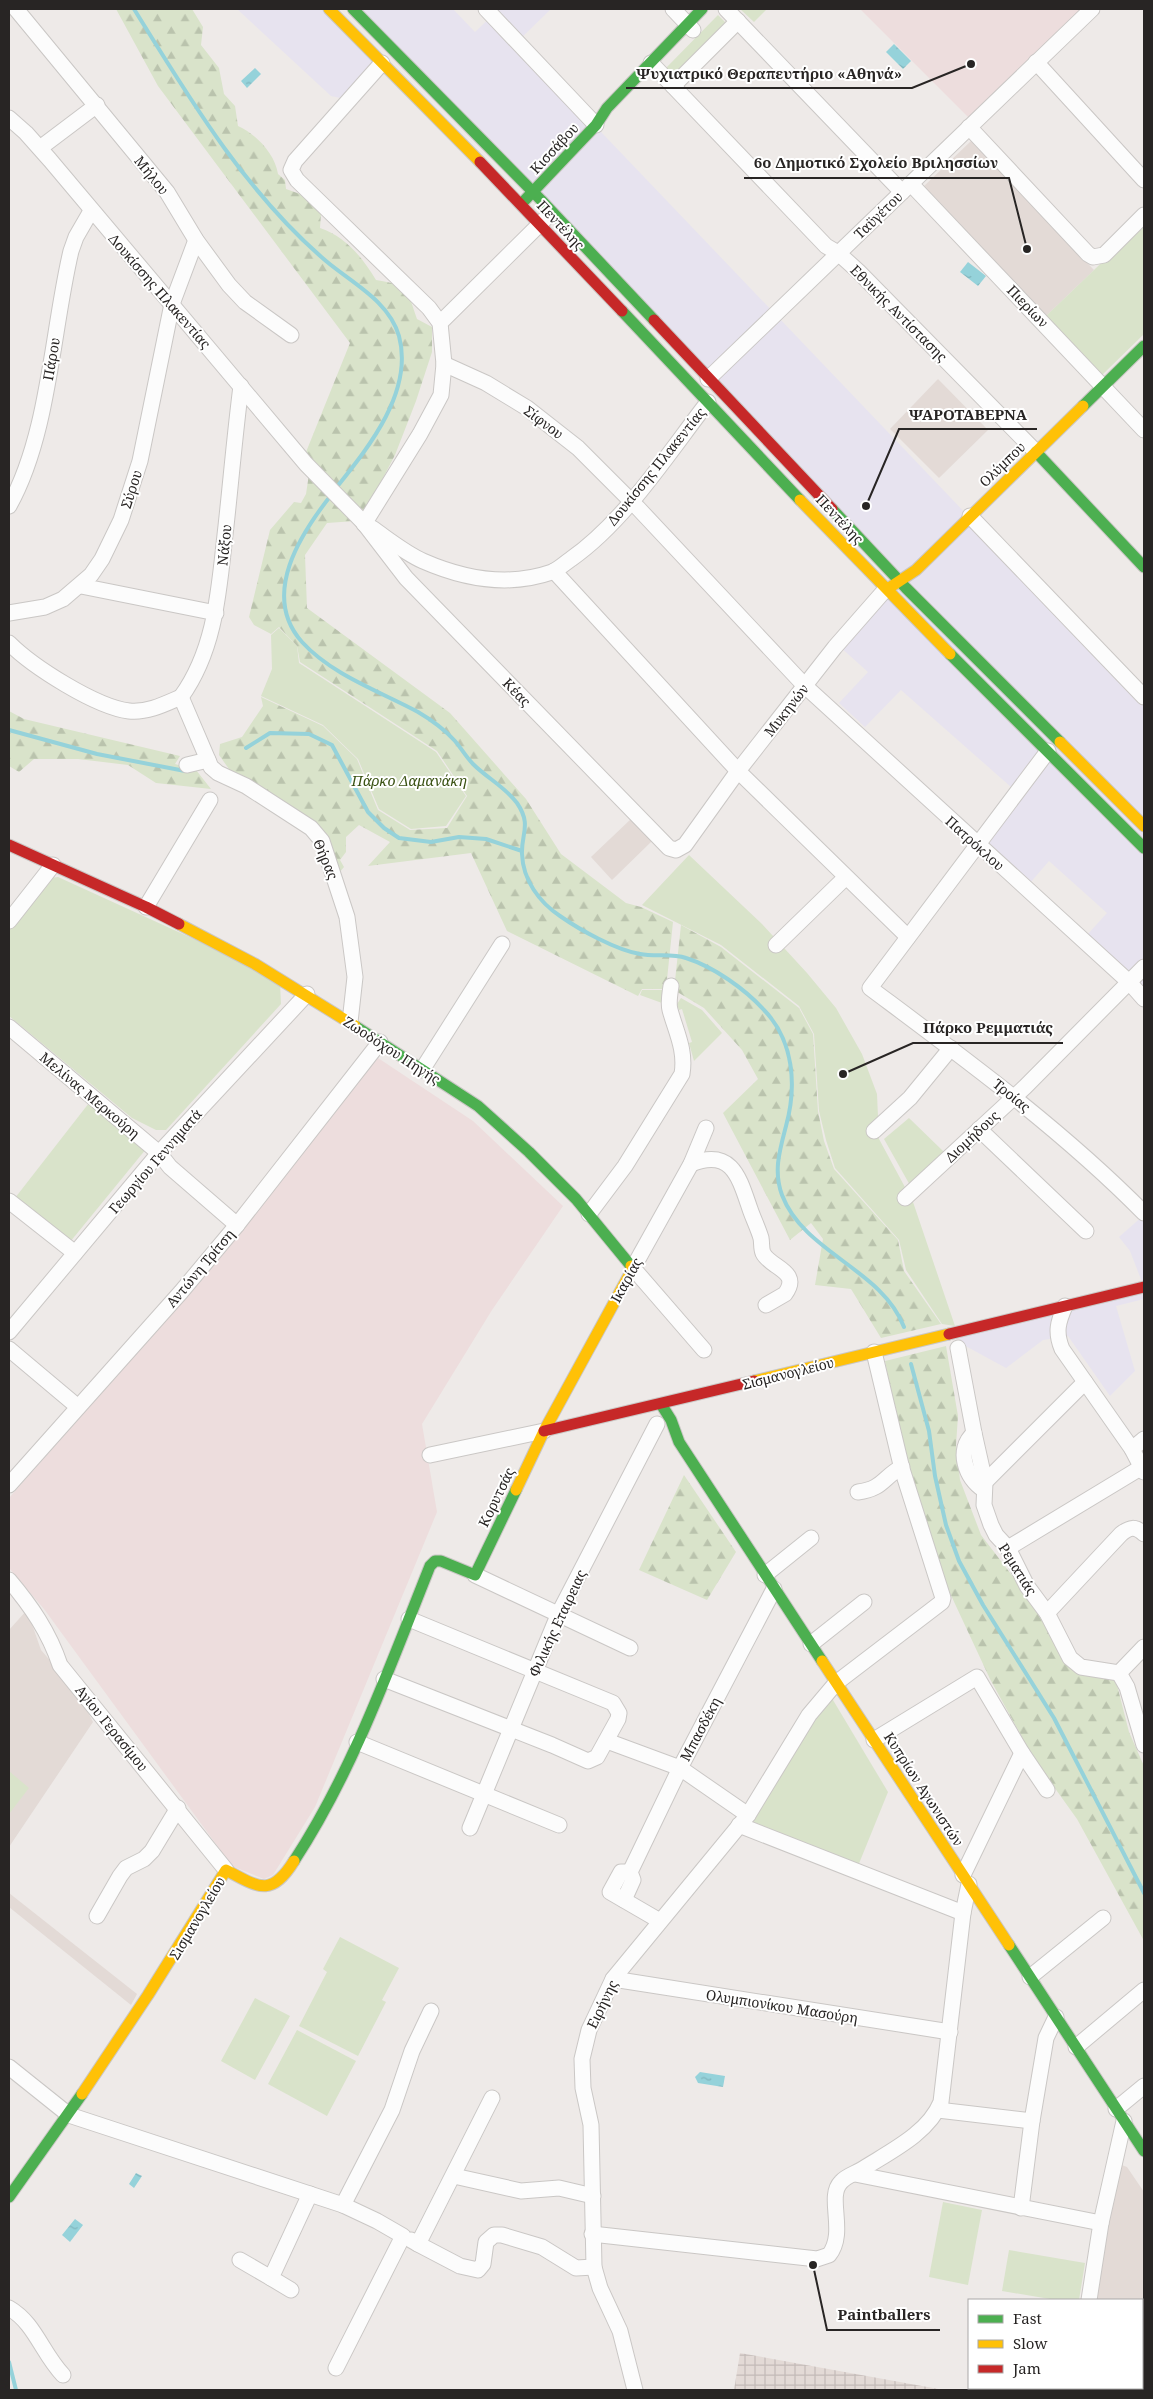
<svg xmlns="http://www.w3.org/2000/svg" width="1153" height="2399" font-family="'Noto Serif',serif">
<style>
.commercial{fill:#e7e3ef}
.industrial{fill:url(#industrial-grid)}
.built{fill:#e3dad6}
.medical{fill:#eddddd}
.green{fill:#d9e3ca}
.forest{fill:url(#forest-firs)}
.water{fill:url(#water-ripples)}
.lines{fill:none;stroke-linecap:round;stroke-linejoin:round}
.stream{stroke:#95d2da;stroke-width:4}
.street-casing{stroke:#cac7c5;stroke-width:17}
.fast-casing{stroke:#cac7c5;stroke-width:13}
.slow-casing{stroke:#cac7c5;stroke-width:13}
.jam-casing{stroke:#cac7c5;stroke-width:13}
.street{stroke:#fcfcfc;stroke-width:15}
.fast{stroke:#4caf50;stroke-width:11}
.slow{stroke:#ffc107;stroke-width:11}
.jam{stroke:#c62828;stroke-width:11}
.labels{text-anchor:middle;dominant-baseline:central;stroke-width:4;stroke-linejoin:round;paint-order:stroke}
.street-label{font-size:14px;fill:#282524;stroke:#fff}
.park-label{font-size:14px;font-style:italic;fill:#395112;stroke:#fff}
.leader{fill:none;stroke:#282524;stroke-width:2}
.callout-dot{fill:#282524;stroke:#fff;stroke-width:2}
.callout-label{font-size:15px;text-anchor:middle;font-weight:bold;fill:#282524;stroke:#fff;stroke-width:4;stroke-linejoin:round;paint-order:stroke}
</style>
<defs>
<pattern id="industrial-grid" width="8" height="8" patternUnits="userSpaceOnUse" patternTransform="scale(1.25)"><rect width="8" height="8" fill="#e3dad6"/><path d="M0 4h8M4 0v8" fill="none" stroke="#c3bbb8"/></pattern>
<pattern id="forest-firs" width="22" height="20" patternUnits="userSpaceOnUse" patternTransform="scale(1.25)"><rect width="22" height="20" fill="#d9e3ca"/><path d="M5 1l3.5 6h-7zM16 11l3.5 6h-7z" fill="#bac3ad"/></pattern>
<pattern id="water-ripples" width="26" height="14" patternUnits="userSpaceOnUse" patternTransform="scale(1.25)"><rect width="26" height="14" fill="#95d2da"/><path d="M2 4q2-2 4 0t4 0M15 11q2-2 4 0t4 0" fill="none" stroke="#80b4bb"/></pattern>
</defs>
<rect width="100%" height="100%" fill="#eeeae8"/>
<!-- commercial -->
<g class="commercial">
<polygon points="237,9 323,9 378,64 345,99 331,96"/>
<polygon points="358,9 453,9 475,32 497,11 495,9 551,9 516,43 1144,700 1144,989 1087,935 1107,913 1049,861 1030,883 975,835 1011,787 901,690 865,727 839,703 868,672 839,646 907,581"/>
<polygon points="1144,1215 1144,1299 1116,1306 1135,1371 1110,1396 1068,1336 1043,1340 1006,1368 960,1343 958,1327 1142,1282 1130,1251 1119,1237"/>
</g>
<!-- industrial -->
<polygon class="industrial" points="740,2353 944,2390 734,2390"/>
<!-- built -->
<g class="built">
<polygon points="971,141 1094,270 1045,317 922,188"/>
<polygon points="938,379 988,430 939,478 890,429"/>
<polygon points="631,819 652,841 612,880 591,857"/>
<polygon points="27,1610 41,1650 78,1693 93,1722 9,1847 9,1630"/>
<polygon points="9,1893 137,1994 131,2005 9,1907"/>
<polygon points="1119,2164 1127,2167 1144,2192 1144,2340 1142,2340 1142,2300 1095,2300 1117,2167"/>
</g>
<!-- medical -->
<g class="medical">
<polygon points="860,9 1085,9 970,119"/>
<polygon points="375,1056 473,1121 563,1206 492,1310 422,1424 437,1512 315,1807 273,1875 264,1879 232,1866 44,1609 9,1568 9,1498 114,1379 237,1233"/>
</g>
<!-- green -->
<g class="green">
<polygon points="740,9 767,9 754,22"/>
<polygon points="718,15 727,24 675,78 666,68"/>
<polygon points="1144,222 1144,334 1101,376 1045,317"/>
<polygon points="279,628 297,646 299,663 436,752 466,796 446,826 411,829 379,809 358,759 323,725 261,696 272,669 271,635"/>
<polygon points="689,855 762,924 807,973 836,1008 862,1054 877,1094 879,1139 913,1202 955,1326 942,1324 906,1270 899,1240 835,1168 826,1140 819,1111 814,1034 799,1006 721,945 642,905"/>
<polygon points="58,877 196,940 280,983 281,1004 166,1130 156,1130 132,1118 9,1016 9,929 50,878"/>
<polygon points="642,990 666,990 662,1003 640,995"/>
<polygon points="681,998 702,1010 722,1033 694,1061 689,1043 692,1042 682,1009 679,1010 677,1004"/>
<polygon points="89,1103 146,1149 70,1242 15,1198"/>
<polygon points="909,1118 944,1152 911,1187 884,1139"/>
<polygon points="830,1695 888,1792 858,1866 742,1828"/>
<polygon points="9,1771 29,1788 9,1814"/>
<polygon points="340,1937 399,1968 382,2000 386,2002 358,2056 299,2026 327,1972 323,1969"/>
<polygon points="255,1998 290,2016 255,2080 221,2061"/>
<polygon points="297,2030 356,2061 327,2116 268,2084"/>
<polygon points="943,2202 982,2210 968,2285 929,2277"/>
<polygon points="1009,2250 1085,2263 1079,2300 1056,2300 1002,2291"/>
</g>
<!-- forest -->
<g class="forest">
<path d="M 116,9 L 192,9 L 203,27 L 201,45 L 219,68 L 224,94 L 235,106 L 238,126 C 256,134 275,154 278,174 L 285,180 L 286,189 L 300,194 L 321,214 L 320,228 C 346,237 362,257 376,280 C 409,285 407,290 417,319 L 432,327 L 432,352 L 416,401 L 395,455 L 373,497 L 360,515 L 304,457 L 350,343 L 158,86 Z"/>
<polygon points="309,474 355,521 327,523 305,555 307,608 450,713 526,799 561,854 626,903 641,907 673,922 666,989 642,989 638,996 507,931 471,853 368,866 390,842 359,825 346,837 346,852 340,860 344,867 339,873 313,825 229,769 219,755 220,744 242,737 263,706 261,697 323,726 357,759 378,810 410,830 447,828 467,796 437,751 300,662 297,646 279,627 271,634 254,625 249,617 270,530 294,502 301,503 306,494"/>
<polygon points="9,711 24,719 180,756 175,764 196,770 211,789 156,783 128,765 78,759 34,759 19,772 9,766"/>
<polygon points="681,925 721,947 799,1008 813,1034 818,1111 824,1141 834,1169 898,1240 904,1271 941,1324 881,1338 851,1289 815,1285 823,1239 811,1223 790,1240 723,1113 758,1079 742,1050 704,1008 674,990"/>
<polygon points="946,1346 958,1416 956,1445 960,1480 981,1535 1043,1616 1067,1664 1116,1681 1129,1732 1144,1766 1144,1941 1077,1819 1034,1759 990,1679 949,1591 906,1467 885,1361"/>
<polygon points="684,1475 736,1552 707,1600 639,1570"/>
</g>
<!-- water -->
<g class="water">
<polygon points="894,44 911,61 903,69 886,52"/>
<polygon points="255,68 261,74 247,88 241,81"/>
<polygon points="968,262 986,276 978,286 960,272"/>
<polygon points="700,2072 725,2076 723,2087 698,2083 695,2077"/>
<polygon points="136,2173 142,2176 134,2188 129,2184"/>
<polygon points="75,2219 83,2225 70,2242 62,2235"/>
</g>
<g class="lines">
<!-- stream -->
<g class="stream">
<path d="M 134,9 C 189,98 246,193 326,261 C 352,283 389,301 399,336 C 414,392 368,448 336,488"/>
<path d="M 332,494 C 301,533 260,595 302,642 C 332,675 379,691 418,712 C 430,719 445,730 455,741 C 461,748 466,757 473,764 C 487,778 505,787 517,803 C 532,825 521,834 522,854 C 523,880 539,902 560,916 C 580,930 616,950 640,954 C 655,957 672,953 686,958 C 714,967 745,989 764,1010 C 794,1041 797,1086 786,1126 C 780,1149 773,1171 782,1195 C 804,1253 882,1269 904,1327"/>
<polyline points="9,730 97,754 185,771"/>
<polyline points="246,748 270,733 309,734 332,745 368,812 384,828 399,838 431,842 459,837 486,839 522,851"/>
<polyline points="911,1364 929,1431 935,1476 946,1525 959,1561 983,1605 1054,1718 1144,1893"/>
<polyline points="9,2362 16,2390"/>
</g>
<!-- street casing -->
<g class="street-casing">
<g id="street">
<polyline points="16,9 167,192 196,240 229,285 245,302 291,335"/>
<polyline points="486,9 596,125"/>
<polyline points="673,9 693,30"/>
<polyline points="726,9 902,192"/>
<polyline points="1036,62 1144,180"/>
<polyline points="651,63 826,246 838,253 858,271 1036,452"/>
<polyline points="673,86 738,21"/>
<polyline points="9,118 26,133 50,160 306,464 363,522 406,578 669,848 676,850 685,845 738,771 835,647 885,590"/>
<polyline points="969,127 1088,254 1093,257 1104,255 1144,215"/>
<polyline points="40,148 97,105"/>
<polyline points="911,184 1144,430"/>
<polyline points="440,323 547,217"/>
<polyline points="444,364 486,383 527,408 578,448 638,508 805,686 1129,982 1144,999"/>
<polyline points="708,379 1092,9"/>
<path d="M 9,506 C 49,435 52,331 71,251 L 76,237 L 91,211"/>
<polyline points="970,516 1144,697"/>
<polyline points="364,524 420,434 441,395 444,364 440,323 429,308 297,180 291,170 295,161 382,63"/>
<path d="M 372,528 C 388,539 405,553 423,561 C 464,579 509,587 552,572 C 559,569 565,563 571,559 C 625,521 667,455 708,402"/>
<polyline points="554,571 738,771 908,937"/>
<polyline points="81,586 216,613"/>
<polyline points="9,613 45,607 63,599 91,575 102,559 121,520 140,461 172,304 196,240"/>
<path d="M 9,643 C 33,667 96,707 129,711 C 147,713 165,704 181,697"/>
<polyline points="181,697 211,767 218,773 246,786 311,828 322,841 347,917 355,977 350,1022"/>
<path d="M 181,697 C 217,647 219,586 226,526 C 231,480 235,433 241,386"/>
<path d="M 1048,751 L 870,988 C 965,1059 1061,1129 1144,1213"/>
<polyline points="187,765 208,760"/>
<polyline points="146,907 210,800"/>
<polyline points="9,921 53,865"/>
<polyline points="776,945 845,878"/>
<polyline points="9,1027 159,1153 170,1167 237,1225"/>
<polyline points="422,1070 502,944"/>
<polyline points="979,1129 1086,1231"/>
<polyline points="874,1131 910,1098 951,1048"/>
<path d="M 691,1164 C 732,1148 739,1177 750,1209 C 753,1218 758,1228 761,1238 C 762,1243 761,1248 763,1253 C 770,1268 802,1271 785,1294 L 766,1305"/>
<polyline points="905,1198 1025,1087 1144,967"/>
<polyline points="9,1201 75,1253"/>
<path d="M 589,1214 L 625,1166 L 682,1074 C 686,1050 676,1032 670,1010 C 668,1003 670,993 671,986"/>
<path d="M 1065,1306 C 1058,1322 1055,1332 1062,1349 L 1132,1449 L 1144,1472"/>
<polyline points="9,1332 159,1153 307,994"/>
<polyline points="958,1348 974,1433 985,1482 984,1505 991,1525 996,1535 1008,1548 1027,1586 1047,1613 1070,1658 1081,1667 1119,1673 1127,1687 1144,1745"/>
<polyline points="9,1349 78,1407"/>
<polyline points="704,1350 633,1268 691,1164 706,1128"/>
<path d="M 974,1433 C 955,1450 966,1478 984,1490"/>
<polyline points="1132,1449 1144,1439"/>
<polyline points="430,1455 544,1431"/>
<polyline points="985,1482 1085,1382"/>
<polyline points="9,1485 181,1292 237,1225 380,1042"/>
<path d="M 858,1492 C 883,1489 883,1477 902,1467"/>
<polyline points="1008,1548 1142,1467"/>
<polyline points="475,1575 630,1648"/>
<polyline points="765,1575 811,1538"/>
<path d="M 9,1580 C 31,1606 49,1632 60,1665 L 226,1870"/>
<path d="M 1047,1613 L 1121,1534 C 1130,1527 1135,1526 1144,1534"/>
<polyline points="811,1644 864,1602"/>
<polyline points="1119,1673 1144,1647"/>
<polyline points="384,1679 552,1745 588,1761 597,1757 618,1719 619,1713 613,1703 409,1619"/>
<polyline points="874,1740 977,1677 1022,1753 1047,1790"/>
<polyline points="607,1741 680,1768 748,1815"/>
<polyline points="357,1742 559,1825"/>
<polyline points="739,1825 963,1913"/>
<polyline points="470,1828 559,1613 657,1424"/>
<polyline points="630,1872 621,1872 610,1892 660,1921"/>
<polyline points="963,1875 1022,1753"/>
<polyline points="624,1900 633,1880 630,1872 680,1768 774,1589"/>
<polyline points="97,1916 120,1876 126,1868 144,1859 152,1851 178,1808"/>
<polyline points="1030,1977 1103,1918"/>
<polyline points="613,1979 950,2032"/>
<polyline points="1076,2047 1144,1990"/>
<polyline points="9,2067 69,2115 343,2205 377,2221 403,2236 336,2368"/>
<polyline points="1116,2109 1144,2086"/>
<polyline points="938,2110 1032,2121"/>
<polyline points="855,2174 1101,2223"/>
<polyline points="454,2176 521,2191 559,2188 593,2196"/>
<polyline points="343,2205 392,2110 412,2051 431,2011"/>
<polyline points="1021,2208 1032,2121 1046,2038 1056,2017"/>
<path d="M 592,2234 L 817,2259 L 829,2255 C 847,2232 826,2197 841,2182 C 846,2176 854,2174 861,2170 C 889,2152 928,2134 941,2102 L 963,1913 L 969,1884"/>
<polyline points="411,2240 418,2244 492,2098"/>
<polyline points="418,2244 460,2266 478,2270 483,2264 486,2242 494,2235 502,2235 542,2247 576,2268 594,2267"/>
<polyline points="240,2260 271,2278"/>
<polyline points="291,2290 271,2278 310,2194"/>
<polyline points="1089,2300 1101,2223 1124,2121"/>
<path d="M 9,2308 C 35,2323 42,2353 63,2375"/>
<polyline points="1142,2354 1144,2354"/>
<polyline points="635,2390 620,2331 600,2288 594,2267 591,2125 583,2088 582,2059 589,2030 613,1979 748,1815 809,1715 836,1683 942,1602 943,1598 902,1469 874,1352"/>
<polyline points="1075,2390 1076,2388"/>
</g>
</g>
<!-- fast casing -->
<g class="fast-casing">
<g id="fast">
<polyline points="353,9 541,200 654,320"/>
<polyline points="524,201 596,125 607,108 702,9"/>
<polyline points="622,311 800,500"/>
<polyline points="1083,406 1144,346"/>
<polyline points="1036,452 1144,567"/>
<polyline points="832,509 906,588 1060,742"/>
<polyline points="950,654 1144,848"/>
<polyline points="355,1026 478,1106 529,1152 576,1199 631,1266"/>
<polyline points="661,1404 671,1420 679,1442 822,1661"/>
<path d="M 294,1861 C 353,1771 390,1666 430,1566 L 435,1561 L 441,1561 L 475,1575 L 516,1490"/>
<polyline points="1009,1945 1144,2151"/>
<polyline points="9,2197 82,2094"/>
</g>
</g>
<!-- slow casing -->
<g class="slow-casing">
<g id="slow">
<polyline points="329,9 480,162"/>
<polyline points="800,500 950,654"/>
<polyline points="889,588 916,570 1083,406"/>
<polyline points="1060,742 1144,826"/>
<polyline points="179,924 255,964 355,1026"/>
<polyline points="754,1381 949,1334"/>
<polyline points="516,1490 544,1431 633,1268 631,1266"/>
<polyline points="822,1661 1009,1945"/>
<path d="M 82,2094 L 148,1995 L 226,1870 C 258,1887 271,1898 294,1861"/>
</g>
</g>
<!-- jam casing -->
<g class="jam-casing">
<g id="jam">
<polyline points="480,162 622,311"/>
<polyline points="654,320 832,509"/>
<polyline points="9,845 146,907 179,924"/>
<polyline points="949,1334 1144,1287"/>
<polyline points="544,1431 754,1381"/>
</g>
</g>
<!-- street -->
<use href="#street" class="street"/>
<!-- fast -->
<use href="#fast" class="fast"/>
<!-- slow -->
<use href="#slow" class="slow"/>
<!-- jam -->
<use href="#jam" class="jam"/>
</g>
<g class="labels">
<!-- street labels -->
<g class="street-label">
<text transform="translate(554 148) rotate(-47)">Κισσάβου</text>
<text transform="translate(152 175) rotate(51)">Μήλου</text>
<text transform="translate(878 215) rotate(-44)">Ταϋγέτου</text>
<text transform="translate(561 225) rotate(47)">Πεντέλης</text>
<text transform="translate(160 291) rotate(49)">Δουκίσσης Πλακεντίας</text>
<text transform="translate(1028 306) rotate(46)">Πιερίων</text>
<text transform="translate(899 313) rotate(45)">Εθνικής Αντίστασης</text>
<text transform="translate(51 359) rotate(-80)">Πάρου</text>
<text transform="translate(544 422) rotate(37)">Σίφνου</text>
<text transform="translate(1002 464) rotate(-44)">Ολύμπου</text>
<text transform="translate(656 466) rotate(-51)">Δουκίσσης Πλακεντίας</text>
<text transform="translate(131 489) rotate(-72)">Σύρου</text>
<text transform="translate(840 519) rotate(47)">Πεντέλης</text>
<text transform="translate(224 545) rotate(-84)">Νάξου</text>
<text transform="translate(517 692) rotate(46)">Κέας</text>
<text transform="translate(786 710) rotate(-52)">Μυκηνών</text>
<text transform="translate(975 843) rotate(42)">Πατρόκλου</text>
<text transform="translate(326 859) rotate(67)">Θήρας</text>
<text transform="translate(392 1050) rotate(33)">Ζωοδόχου Πηγής</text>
<text transform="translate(90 1095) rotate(40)">Μελίνας Μερκούρη</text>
<text transform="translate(1012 1095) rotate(39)">Τροίας</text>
<text transform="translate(972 1136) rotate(-43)">Διομήδους</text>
<text transform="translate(155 1161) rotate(-49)">Γεωργίου Γεννηματά</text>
<text transform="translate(200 1268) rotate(-50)">Αντώνη Τρίτση</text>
<text transform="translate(626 1280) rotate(-61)">Ικαρίας</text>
<text transform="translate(788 1373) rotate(-14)">Σισμανογλείου</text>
<text transform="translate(496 1497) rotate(-64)">Κορυτσάς</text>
<text transform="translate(1018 1569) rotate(58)">Ρεματιάς</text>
<text transform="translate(557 1623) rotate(-65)">Φιλικής Εταιρειας</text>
<text transform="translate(112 1728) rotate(51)">Αγίου Γερασίμου</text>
<text transform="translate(700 1729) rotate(-62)">Μπασδέκη</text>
<text transform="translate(924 1789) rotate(57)">Κυπρίων Αγωνιστών</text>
<text transform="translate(197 1918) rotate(-59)">Σισμανογλείου</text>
<text transform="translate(602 2004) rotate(-64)">Ειρήνης</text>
<text transform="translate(782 2006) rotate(9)">Ολυμπιονίκου Μασούρη</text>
</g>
<!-- park labels -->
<g class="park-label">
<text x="409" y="780">Πάρκο Δαμανάκη</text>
</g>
</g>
<!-- callouts -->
<path class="leader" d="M971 64L912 88H626M1027 249L1009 178H744M866 506L899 429H1037M843 1074L913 1043H1063M813 2265L827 2330H940"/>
<g class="callout-dot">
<circle cx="971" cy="64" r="5"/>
<circle cx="1027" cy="249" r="5"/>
<circle cx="866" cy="506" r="5"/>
<circle cx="843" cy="1074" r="5"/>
<circle cx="813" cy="2265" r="5"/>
</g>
<g class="callout-label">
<text x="769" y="79">Ψυχιατρικό Θεραπευτήριο «Αθηνά»</text>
<text x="876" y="168">6ο Δημοτικό Σχολείο Βριλησσίων</text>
<text x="968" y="420">ΨΑΡΟΤΑΒΕΡΝΑ</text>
<text x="988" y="1033">Πάρκο Ρεμματιάς</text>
<text x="884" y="2320">Paintballers</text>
</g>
<!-- border -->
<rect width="1153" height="2399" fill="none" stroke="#282524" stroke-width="20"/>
<!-- legend -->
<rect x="968" y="2299" width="175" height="90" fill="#ffffff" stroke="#a9a8a7"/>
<rect x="978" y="2315" width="25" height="8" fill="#4caf50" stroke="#a9a8a7"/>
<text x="1013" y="2324" font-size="15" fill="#282524">Fast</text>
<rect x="978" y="2340" width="25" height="8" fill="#ffc107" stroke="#a9a8a7"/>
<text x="1013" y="2349" font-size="15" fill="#282524">Slow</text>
<rect x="978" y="2365" width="25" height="8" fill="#c62828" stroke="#a9a8a7"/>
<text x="1013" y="2374" font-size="15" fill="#282524">Jam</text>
</svg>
